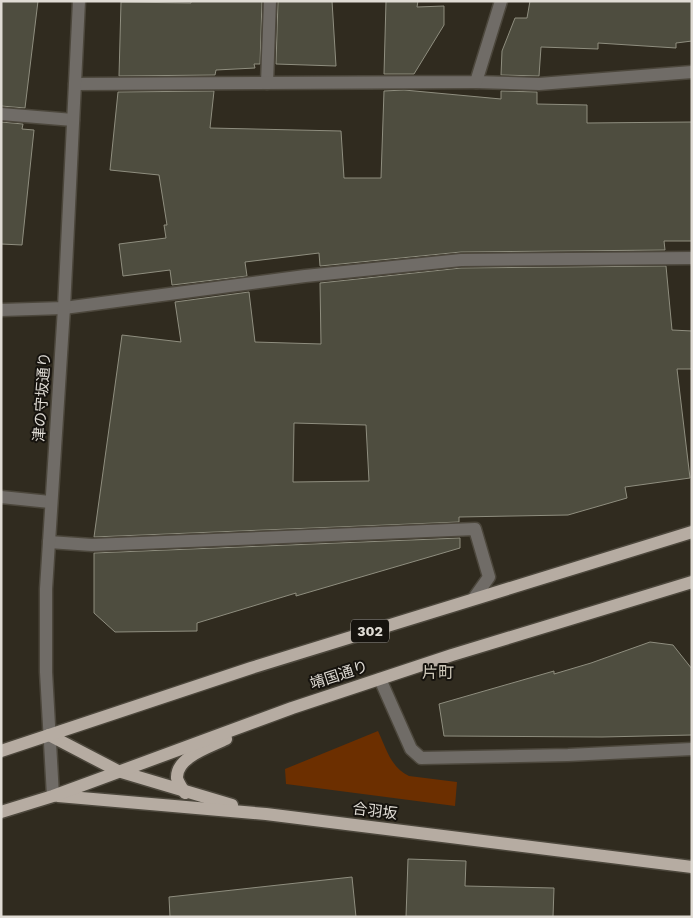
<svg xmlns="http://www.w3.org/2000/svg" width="693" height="918" font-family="'Work Sans','Noto Sans JP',sans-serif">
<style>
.green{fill:#6c2f00}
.building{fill:#4e4d3f;stroke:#8f8e7f;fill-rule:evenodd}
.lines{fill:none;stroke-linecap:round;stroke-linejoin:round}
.minor-casing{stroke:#4c473c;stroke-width:15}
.major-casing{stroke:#4c473c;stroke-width:15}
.minor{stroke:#706c67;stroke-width:12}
.major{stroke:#b6aca2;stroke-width:12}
.labels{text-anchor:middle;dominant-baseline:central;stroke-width:4;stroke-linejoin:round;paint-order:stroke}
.shield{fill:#16130e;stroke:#a3a099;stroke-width:1}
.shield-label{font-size:14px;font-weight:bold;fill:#e0dcd5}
.street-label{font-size:15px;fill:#e0dcd5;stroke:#16130e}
.neighbourhood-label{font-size:16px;fill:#cec8b9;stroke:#16130e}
</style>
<rect width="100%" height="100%" fill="#302b1f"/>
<!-- green -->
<path class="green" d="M 378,731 C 386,748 391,768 409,776 L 457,782 L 455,806 L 286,784 L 285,769 Z"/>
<!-- building -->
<g class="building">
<polygon points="1,1 38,1 25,108 1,106"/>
<polygon points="191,1 262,1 260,64 254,64 255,68 216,70 215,75 119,76 121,2 191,3"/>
<polygon points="278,1 332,1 336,66 276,64"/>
<polygon points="386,1 418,1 417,7 444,6 444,25 414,74 384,74"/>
<polygon points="530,1 692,1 692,41 676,43 676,48 598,43 598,49 541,47 539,76 501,75 502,51 515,18 527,18"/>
<polygon points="404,90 501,99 501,91 537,92 537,104 587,105 587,123 692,122 692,241 664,241 665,250 461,252 320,266 319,253 245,262 247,276 172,285 170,270 123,276 119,244 166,238 164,225 167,225 159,175 110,170 118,92 214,91 210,128 341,131 344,178 381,178 384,91"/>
<polygon points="1,122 23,124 22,129 34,130 22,245 1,244"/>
<path d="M 666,266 L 672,330 L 692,331 L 692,369 L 677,369 L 690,478 L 625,487 L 627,498 L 568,515 L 459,517 L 459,522 L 94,537 L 122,335 L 181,342 L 175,302 L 249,292 L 255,342 L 321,344 L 320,283 L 461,268 ZM 294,423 L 366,425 L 369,481 L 293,482 Z"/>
<polygon points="460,538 460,548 296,596 296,593 197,623 197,631 115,632 94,613 94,553"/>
<polygon points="650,642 673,645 692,669 692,735 602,737 444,736 439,704 554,671 554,674 591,663"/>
<polygon points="408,859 466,861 465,886 554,888 553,917 406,917"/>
<polygon points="352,877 356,917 170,917 169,897"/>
</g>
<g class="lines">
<!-- minor casing -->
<g class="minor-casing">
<g id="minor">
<polyline points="476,82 539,84 692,72"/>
<polyline points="267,83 270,1"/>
<polyline points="75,84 476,82 501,1"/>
<polyline points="1,114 73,120"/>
<polyline points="1,310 64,308 305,276 461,260 692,258"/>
<polyline points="1,497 50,502"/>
<polyline points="49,542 92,545 475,529 489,577 474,598"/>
<polyline points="380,679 411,749 421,758 568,755 692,749"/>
<polyline points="53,796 46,672 46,589 64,308 79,1"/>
</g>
</g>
<!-- major casing -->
<g class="major-casing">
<g id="major">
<polyline points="49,735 118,771 232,805"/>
<polyline points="1,751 251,668 692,532"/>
<path d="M 185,793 C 182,788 178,783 177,778 C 176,757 210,747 226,739"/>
<polyline points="58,796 266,814 692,867"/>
<polyline points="1,812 53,796 292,708 452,655 692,582"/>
</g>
</g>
<!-- minor -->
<use href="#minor" class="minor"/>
<!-- major -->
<use href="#major" class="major"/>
</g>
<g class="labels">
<!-- shield labels -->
<rect class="shield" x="351" y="619.5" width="38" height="23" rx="4"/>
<g class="shield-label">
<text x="370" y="631">302</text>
</g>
<!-- street labels -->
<g class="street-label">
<text transform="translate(42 397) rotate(-86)">津の守坂通り</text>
<text transform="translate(339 675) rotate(-18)">靖国通り</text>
<text transform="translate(375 811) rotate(7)">合羽坂</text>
</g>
<!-- neighbourhood labels -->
<g class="neighbourhood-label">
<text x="438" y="672">片町</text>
</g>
</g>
<!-- border -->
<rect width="693" height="918" fill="none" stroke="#e0dcd5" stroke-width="5"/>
</svg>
